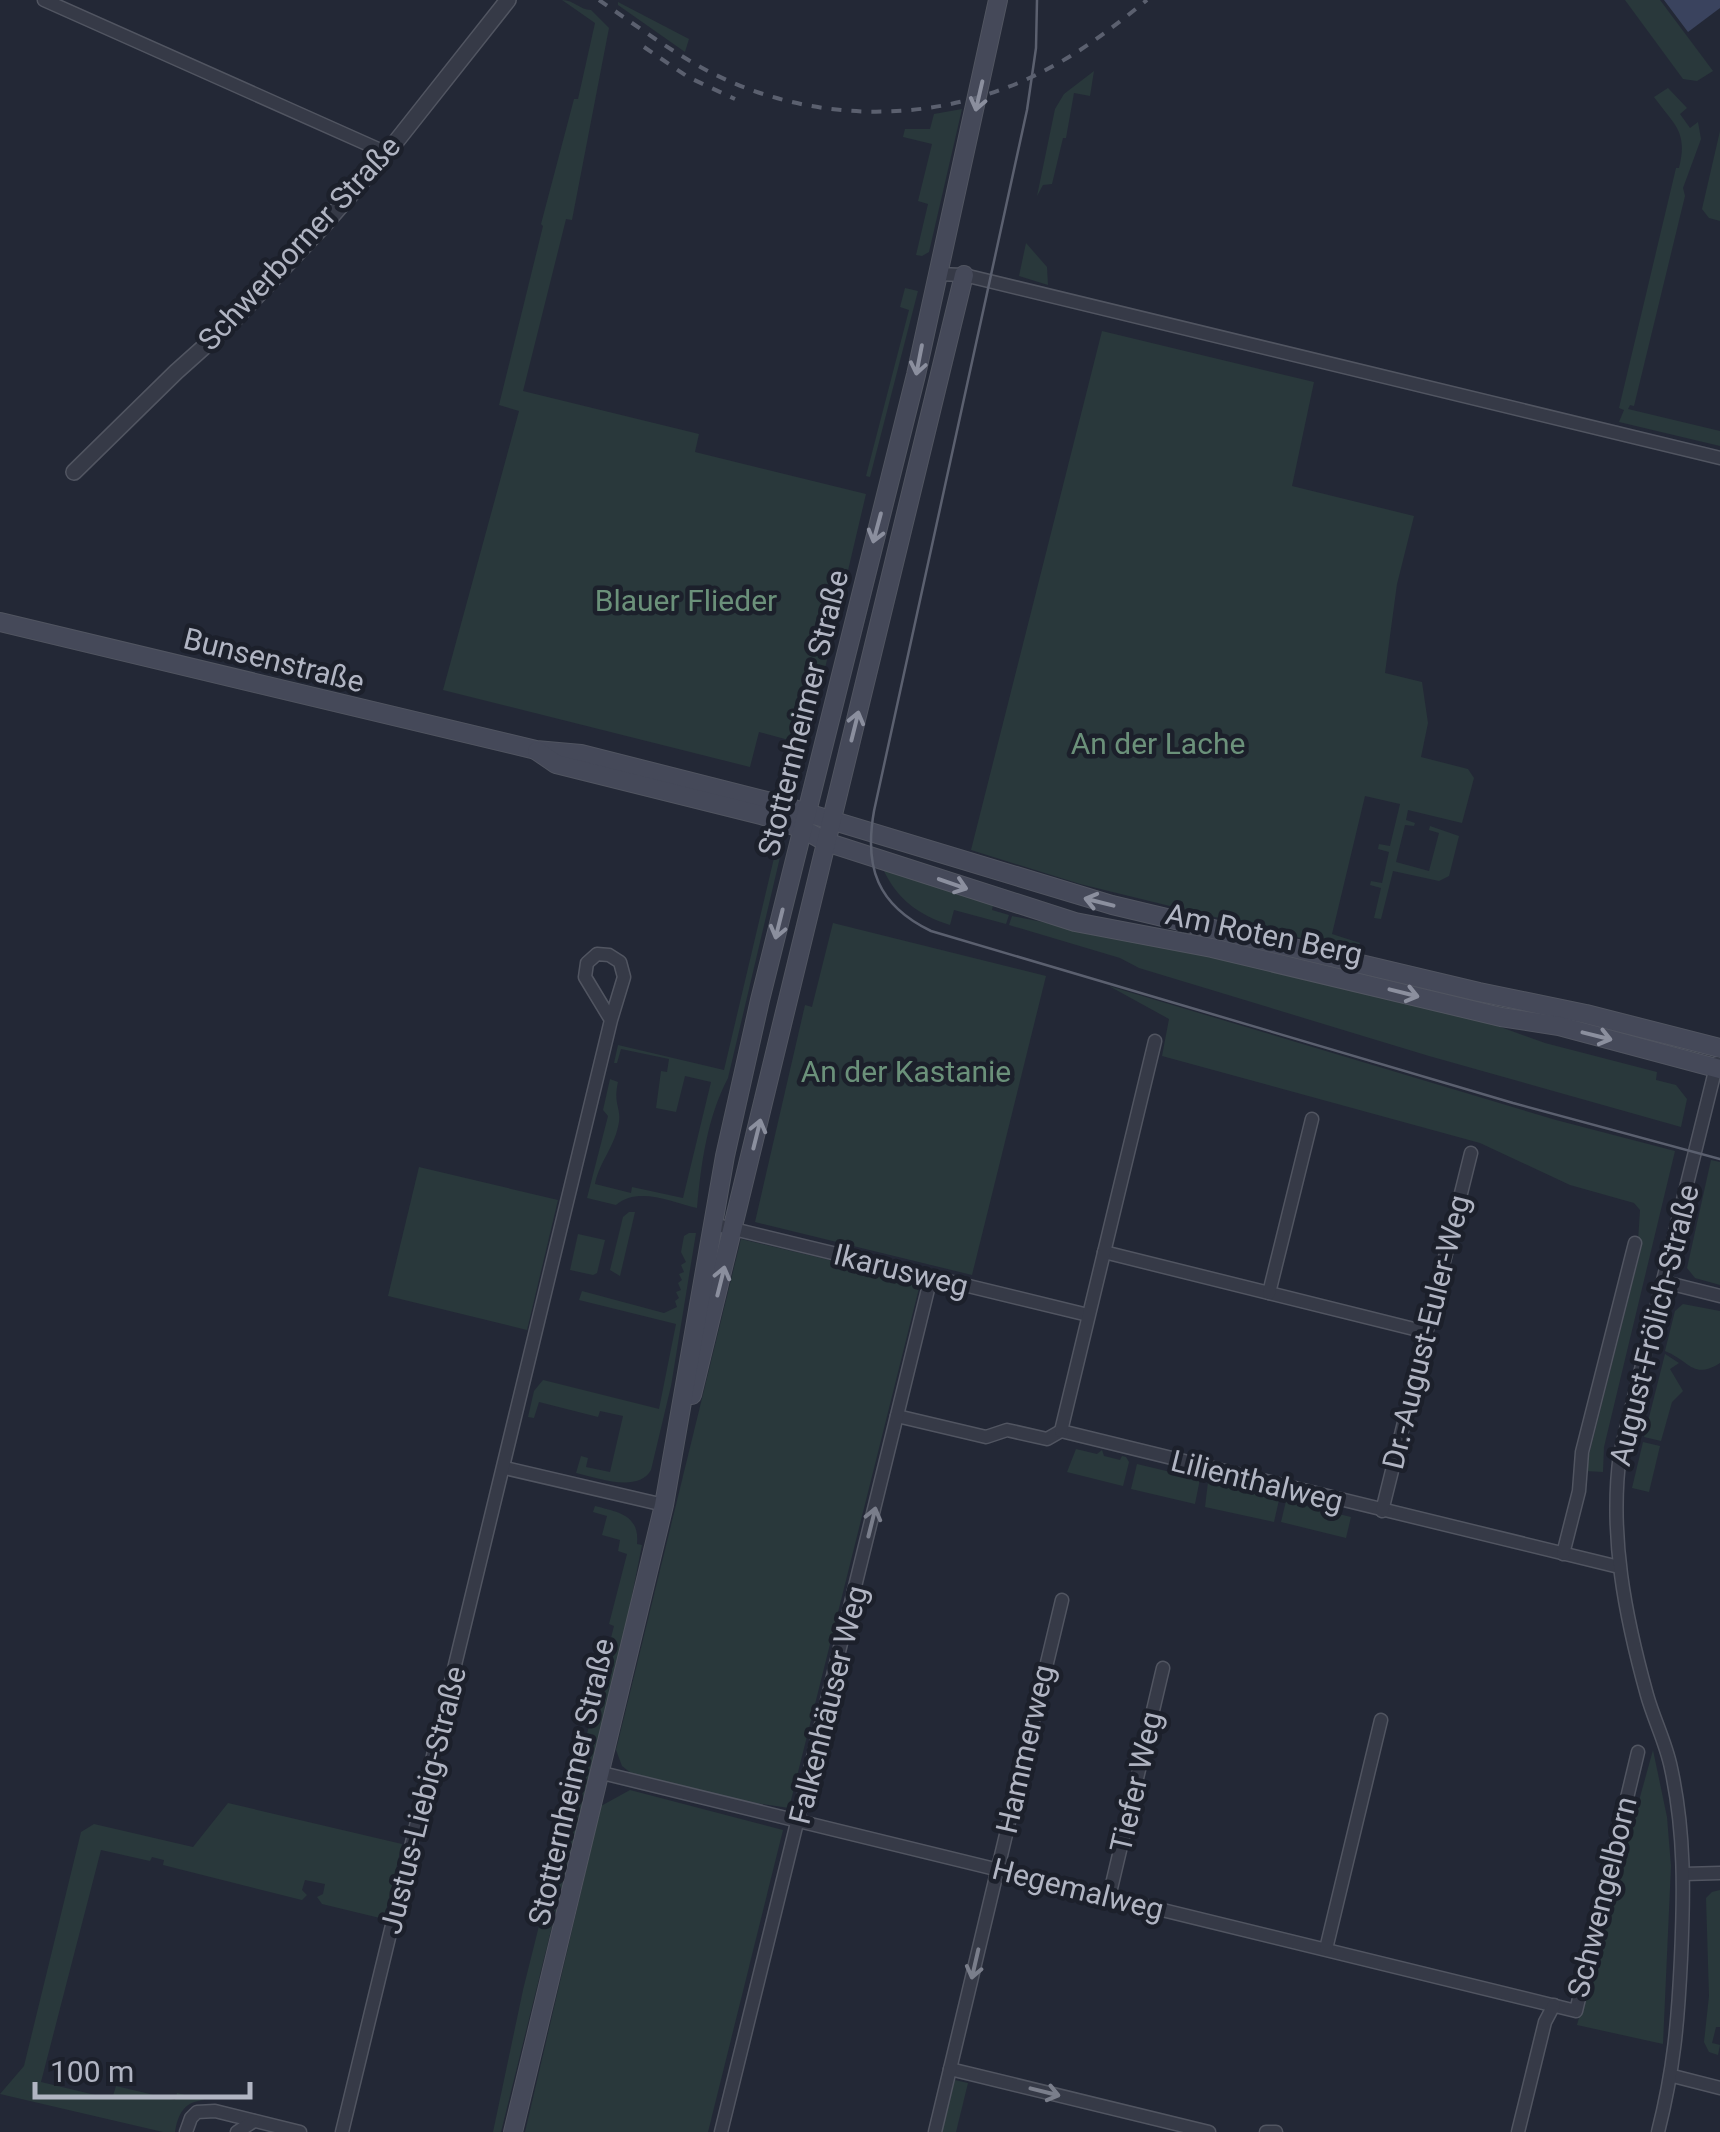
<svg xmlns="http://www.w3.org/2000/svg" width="1720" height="2132" font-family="Roboto,sans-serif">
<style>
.green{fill:#29383b}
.water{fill:#3a435e}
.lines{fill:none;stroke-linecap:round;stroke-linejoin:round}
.minor-casing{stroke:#515561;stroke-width:15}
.tertiary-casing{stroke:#515561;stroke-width:18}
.secondary-casing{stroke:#515561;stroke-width:20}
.minor{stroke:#363a47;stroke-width:12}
.tertiary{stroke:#363a47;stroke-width:15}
.secondary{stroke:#454959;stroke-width:18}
.tram{stroke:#5b606f;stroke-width:2.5}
.rail{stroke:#5b606f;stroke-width:4;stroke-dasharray:10 10;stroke-linecap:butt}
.oneway{stroke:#8b8f9e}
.oneway2{stroke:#7a7e8b}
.labels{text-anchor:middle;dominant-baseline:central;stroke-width:9;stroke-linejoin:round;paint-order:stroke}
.street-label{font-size:30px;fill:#b1b5c3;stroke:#1c202b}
.park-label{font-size:30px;fill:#6b917a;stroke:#1c202b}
</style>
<rect width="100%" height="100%" fill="#232836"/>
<!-- green -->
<g class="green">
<path d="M 562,0 C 574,0 580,10 591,10 L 609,28 L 572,220 L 566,219 L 523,391 L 699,434 L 695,452 L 866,494 L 807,745 L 759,732 L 750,767 L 443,690 L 519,411 L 499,405 L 543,226 L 541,224 L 574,99 L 578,99 L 595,23 Z"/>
<polygon points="1625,0 1660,0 1713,71 1697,81 1683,79"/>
<polygon points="618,2 689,39 685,52 618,5"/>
<polygon points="1094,71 1090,96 1074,93 1066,138 1063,138 1052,184 1043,185 1037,196 1055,109 1064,94"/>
<path d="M 1668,88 L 1687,108 L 1680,114 L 1690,128 L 1698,122 L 1701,139 L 1683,188 L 1685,196 L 1634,406 L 1630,405 L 1628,409 L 1720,431 L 1720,446 L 1619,422 L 1624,410 L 1619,408 L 1676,168 L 1679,168 C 1688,131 1675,126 1654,97 Z"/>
<polygon points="962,109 929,252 922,256 916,255 928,204 918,201 932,144 903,137 905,129 930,129 934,114"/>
<polygon points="1720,131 1720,221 1709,218 1702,209"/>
<polygon points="1026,243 1047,267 1048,285 1019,276"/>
<polygon points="905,288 918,291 870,477 866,476 909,310 900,307"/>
<polygon points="1102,331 1314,382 1292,486 1414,516 1397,584 1385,673 1422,682 1428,723 1421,757 1468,769 1474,778 1462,823 1408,810 1406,820 1415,823 1414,826 1405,825 1396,862 1429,871 1439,833 1429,830 1430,826 1459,836 1449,876 1439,881 1393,871 1381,919 1374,918 1381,888 1370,885 1371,881 1382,883 1389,852 1378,849 1379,844 1390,846 1400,804 1365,796 1332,934 1360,943 1358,952 1080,884 971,850"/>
<path d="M 778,841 L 781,853 L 728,1078 C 707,1118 701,1164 697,1208 C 671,1202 638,1186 616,1205 L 587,1198 L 608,1116 L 603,1110 L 610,1079 L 618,1082 C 613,1104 621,1107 619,1122 C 615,1147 600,1160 595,1184 L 631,1193 L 632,1187 L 683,1198 L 711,1082 L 685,1076 L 676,1112 L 656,1108 L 661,1071 L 667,1072 L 669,1059 L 621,1049 L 617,1063 L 614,1063 L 618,1045 L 724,1070 Z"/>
<path d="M 883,869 L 993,905 L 992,910 L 1009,915 L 1006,924 L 954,910 L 950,925 C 918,915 897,899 883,869 Z"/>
<polygon points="1012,916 1204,954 1495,1025 1545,1043 1657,1072 1656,1080 1676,1085 1687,1099 1681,1127 1429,1056 1139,968 1120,958 1009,925"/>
<polygon points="833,923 1046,976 972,1275 755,1222 805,1005 812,1007"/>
<polygon points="1109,986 1556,1120 1675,1151 1604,1447 1603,1472 1585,1471 1642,1245 1638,1241 1640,1210 1634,1203 1570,1185 1480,1143 1162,1056 1169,1019"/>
<polygon points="1711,1160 1720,1162 1720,1285 1695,1278 1687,1268"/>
<polygon points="419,1167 558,1200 527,1330 388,1296"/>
<polygon points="629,1212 635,1212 620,1276 610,1270 623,1217"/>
<path d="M 689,1233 L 696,1233 L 671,1386 L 651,1470 C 638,1493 598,1478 576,1473 L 581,1456 L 588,1458 L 586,1467 L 610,1472 L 623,1416 L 600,1411 L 598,1417 L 539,1402 L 534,1418 L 528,1417 L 534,1391 L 543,1380 L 659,1409 L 676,1324 L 579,1300 L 582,1291 L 664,1313 L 677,1307 L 675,1301 L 679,1298 L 676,1292 L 681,1290 L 678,1283 L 682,1280 L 679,1274 L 684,1272 L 681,1265 L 686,1262 L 681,1252 L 684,1236 Z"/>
<polygon points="578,1234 605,1240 597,1273 593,1275 570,1270"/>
<polygon points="741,1239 914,1280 919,1288 789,1808 749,1802 631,1773 622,1766 616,1750"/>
<path d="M 1683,1304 L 1720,1311 L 1720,1363 C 1693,1380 1690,1361 1665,1351 L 1675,1311 Z"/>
<polygon points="1665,1354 1679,1363 1670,1369 1683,1391 1672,1402 1661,1441 1644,1437"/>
<polygon points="1643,1442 1660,1446 1649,1492 1632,1488"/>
<polygon points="1076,1449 1097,1454 1102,1450 1104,1456 1120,1460 1122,1456 1126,1457 1129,1462 1123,1486 1067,1472"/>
<polygon points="1137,1464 1200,1479 1195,1504 1131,1489"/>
<polygon points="1208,1482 1279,1500 1274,1522 1205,1507"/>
<polygon points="1286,1501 1351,1517 1346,1538 1281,1522"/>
<path d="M 595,1506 C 618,1512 640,1515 637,1544 L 642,1545 L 624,1636 L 501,2132 L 493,2132 L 523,1990 L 614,1626 L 609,1624 L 627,1554 L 618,1551 L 620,1540 L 602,1535 L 607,1516 L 593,1512 Z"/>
<polygon points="1653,1750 1667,1817 1671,1866 1663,2044 1577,2025"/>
<polygon points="630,1790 783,1830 708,2132 525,2132 601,1806"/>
<path d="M 228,1803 L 402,1844 L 384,1919 L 322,1904 L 317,1897 L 323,1894 L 325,1884 L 305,1880 L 302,1890 L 307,1895 L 302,1900 L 163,1865 L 164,1860 L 152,1857 L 150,1861 L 101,1850 L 41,2082 L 112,2099 L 116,2086 L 175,2100 L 177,2093 L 205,2100 C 185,2101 178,2113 175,2132 L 163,2132 L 0,2094 L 24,2066 L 81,1832 L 94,1824 L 193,1847 Z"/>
<polygon points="1720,1890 1720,2027 1716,2027 1712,2043 1720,2045 1718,2055 1709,2052 1704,2042 1709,1996 1706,1898 1712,1892"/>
<polygon points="955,2080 968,2083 956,2132 942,2132"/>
</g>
<!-- water -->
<polygon class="water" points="1664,0 1720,0 1720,8 1688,32"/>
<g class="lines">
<!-- minor casing -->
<g class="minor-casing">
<g id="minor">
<polyline points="44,0 387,153"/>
<polyline points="937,274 964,275 1720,458"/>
<polyline points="713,1224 1088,1315"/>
<polyline points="1104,1252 1426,1332"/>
<polyline points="1664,1282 1720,1296"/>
<polyline points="1269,1293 1312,1119"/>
<polyline points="897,1416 986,1437 1007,1430 1047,1439 1061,1431 1619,1567"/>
<polyline points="1061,1431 1155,1041"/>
<polyline points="505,1468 664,1505"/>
<polyline points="1382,1511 1471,1153"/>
<polyline points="1563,1554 1579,1491 1582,1452 1635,1243"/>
<polyline points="602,1773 1576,2011 1638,1752"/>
<polyline points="1684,1874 1720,1873"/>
<polyline points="1109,1897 1163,1668"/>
<polyline points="1326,1949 1381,1720"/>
<polyline points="950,2069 1209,2132"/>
<polyline points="1673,2076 1720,2088"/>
<polyline points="186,2132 191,2118 197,2112 215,2111 300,2132"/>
<polyline points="237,2132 254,2121"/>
<polyline points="342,2132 611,1020 624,977 620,962 609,955 597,954 587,963 585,977 611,1020"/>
<polyline points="721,2132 931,1277"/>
<polyline points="935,2132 1062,1600"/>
<polyline points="1266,2132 1276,2132"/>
<polyline points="1518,2132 1545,2022 1554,2005"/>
<path d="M 1658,2132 C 1674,2069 1678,2022 1681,1958 C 1684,1893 1685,1832 1671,1768 C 1666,1743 1654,1720 1647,1695 C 1625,1616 1609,1535 1620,1454 L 1717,1063"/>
</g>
</g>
<!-- tertiary casing -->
<g class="tertiary-casing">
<polyline id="tertiary" points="74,472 176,372 233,321 323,226 387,153 508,0"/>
</g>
<!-- secondary casing -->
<g class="secondary-casing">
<g id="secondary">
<polyline points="0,622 536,750 581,754 771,802 1112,905 1479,992 1586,1014 1720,1048"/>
<polyline points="537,751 556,764 761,815 803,829 826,842 1075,922 1212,948 1501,1017 1559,1026 1720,1069"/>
<polyline points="692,1395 964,275"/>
<polyline points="513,2132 664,1505 725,1156 760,1000 916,375 998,0"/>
</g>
</g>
<!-- minor -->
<use href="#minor" class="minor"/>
<!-- tertiary -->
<use href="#tertiary" class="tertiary"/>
<!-- secondary -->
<use href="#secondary" class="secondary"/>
<!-- tram -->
<path class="tram" d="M 1037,0 L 1036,48 L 1027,110 L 874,811 C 864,867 877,905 931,931 L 1513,1103 L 1720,1159"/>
<!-- rail -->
<g class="rail">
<path d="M 599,0 C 634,24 670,51 708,71 C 816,127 947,125 1053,66 C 1087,48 1117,24 1147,0"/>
<polyline points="644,47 688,77 735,99"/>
</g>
</g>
<!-- one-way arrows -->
<defs><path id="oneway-shaft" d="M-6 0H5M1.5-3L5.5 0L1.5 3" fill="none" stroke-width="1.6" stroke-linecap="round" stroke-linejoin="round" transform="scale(2.5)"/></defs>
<g class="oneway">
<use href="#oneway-shaft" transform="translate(979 96) rotate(103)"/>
<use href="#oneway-shaft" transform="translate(919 360) rotate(101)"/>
<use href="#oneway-shaft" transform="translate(877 528) rotate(105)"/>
<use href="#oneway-shaft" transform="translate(855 726) rotate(-76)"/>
<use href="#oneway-shaft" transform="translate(953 884) rotate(19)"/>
<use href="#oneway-shaft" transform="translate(1099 902) rotate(-166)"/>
<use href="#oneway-shaft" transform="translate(779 924) rotate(104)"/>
<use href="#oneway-shaft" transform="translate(1404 993) rotate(14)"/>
<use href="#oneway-shaft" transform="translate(1597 1036) rotate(14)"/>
<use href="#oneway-shaft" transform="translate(757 1134) rotate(-76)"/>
<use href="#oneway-shaft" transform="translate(721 1281) rotate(-76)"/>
</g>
<g class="oneway2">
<use href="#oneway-shaft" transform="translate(872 1522) rotate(-76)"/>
<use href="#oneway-shaft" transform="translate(975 1964) rotate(103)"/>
<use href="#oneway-shaft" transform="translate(1045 2092) rotate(14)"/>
</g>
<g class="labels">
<!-- street labels -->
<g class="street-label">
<text transform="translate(299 243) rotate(-47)">Schwerborner Straße</text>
<text transform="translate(274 660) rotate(14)">Bunsenstraße</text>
<text transform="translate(803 713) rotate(-76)">Stotternheimer Straße</text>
<text transform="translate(1264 934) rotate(12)">Am Roten Berg</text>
<text transform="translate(901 1270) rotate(14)">Ikarusweg</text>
<text transform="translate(1654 1325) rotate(-76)">August-Frölich-Straße</text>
<text transform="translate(1426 1332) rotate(-76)">Dr.-August-Euler-Weg</text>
<text transform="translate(1257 1481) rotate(14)">Lilienthalweg</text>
<text transform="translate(828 1705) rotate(-76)">Falkenhäuser Weg</text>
<text transform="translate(1025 1749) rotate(-77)">Hammerweg</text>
<text transform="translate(571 1782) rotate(-77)">Stotternheimer Straße</text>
<text transform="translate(1136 1782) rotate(-77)">Tiefer Weg</text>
<text transform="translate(423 1800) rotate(-76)">Justus-Liebig-Straße</text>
<text transform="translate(1078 1889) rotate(14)">Hegemalweg</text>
<text transform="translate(1602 1897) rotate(-76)">Schwengelborn</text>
</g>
<!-- park labels -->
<g class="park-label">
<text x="686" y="600">Blauer Flieder</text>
<text x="1158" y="743">An der Lache</text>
<text x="906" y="1071">An der Kastanie</text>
</g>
</g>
<!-- scale -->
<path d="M35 2082v15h215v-15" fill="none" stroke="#b1b5c3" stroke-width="5"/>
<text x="50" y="2082" font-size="30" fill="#b1b5c3" stroke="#1c202b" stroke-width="8" paint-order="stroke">100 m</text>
</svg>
